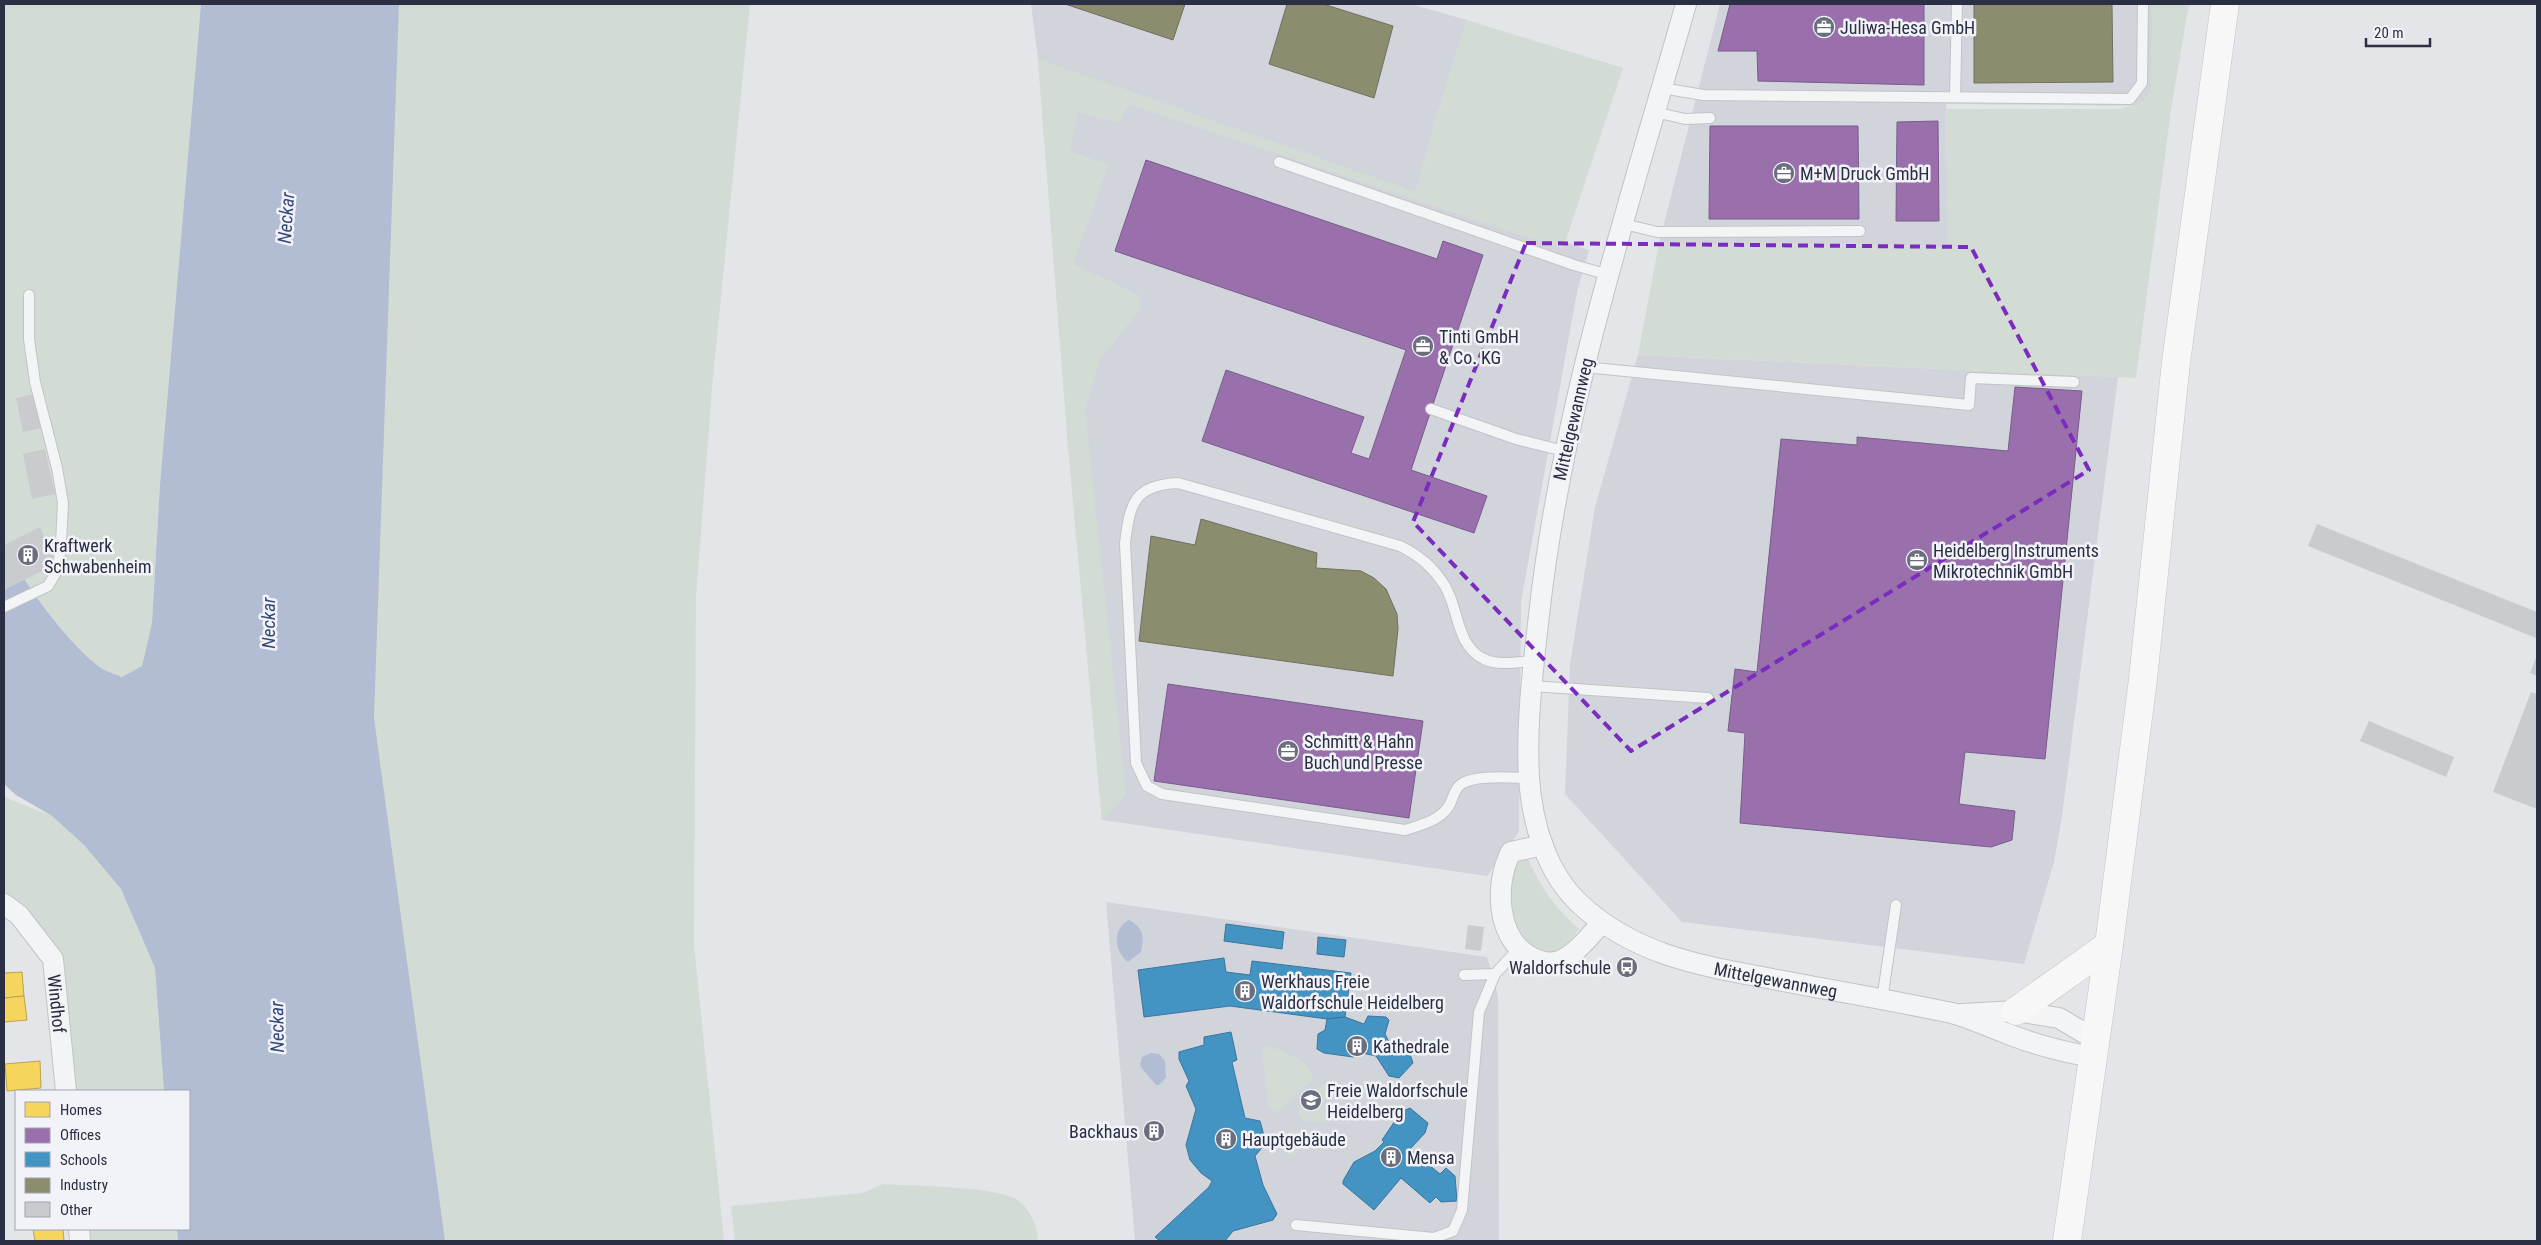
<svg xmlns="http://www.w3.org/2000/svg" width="2541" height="1245" font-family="'Roboto Condensed',sans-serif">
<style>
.built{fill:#d2d4db}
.green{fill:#d3dcd4}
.water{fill:#b2bdd3}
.homes{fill:#f6d55c;stroke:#b9a354}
.offices{fill:#9970ab;stroke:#785c8c}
.schools{fill:#4393c3;stroke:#3c759d}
.industry{fill:#8c8c6e;stroke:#6f7061}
.building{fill:#cacbcf}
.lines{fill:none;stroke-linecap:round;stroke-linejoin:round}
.lane-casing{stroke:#c2c3c6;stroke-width:12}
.street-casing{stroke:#c2c3c6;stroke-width:22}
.secondary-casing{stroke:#c2c3c6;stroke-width:29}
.lane{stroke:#f3f4f6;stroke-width:10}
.street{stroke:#f3f4f6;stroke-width:20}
.secondary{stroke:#f7f7f7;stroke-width:28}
.marked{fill:none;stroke:#7b2cbf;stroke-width:4;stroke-dasharray:10 6;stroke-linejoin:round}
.labels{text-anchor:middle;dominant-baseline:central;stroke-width:5;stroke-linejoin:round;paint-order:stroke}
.poi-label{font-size:18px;fill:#2a2f43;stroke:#f2f3f8;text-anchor:start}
.street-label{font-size:18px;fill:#2a2f43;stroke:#f2f3f8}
.water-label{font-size:19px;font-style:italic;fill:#344777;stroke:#f2f3f8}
</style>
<rect width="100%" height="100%" fill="#e4e5e8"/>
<!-- built -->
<g class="built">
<polygon points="1031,4 1411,4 1467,20 1437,115 1416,192 1589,250 1577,292 1521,602 1519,832 1487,876 1102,820 1068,445 1038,59"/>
<polygon points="1720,4 2177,4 2161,106 1946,104 1948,247 1659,243"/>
<polygon points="1638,355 2118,377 2062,816 2054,862 2024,964 1682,922 1565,794 1570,664 1595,507"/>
<polygon points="1106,902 1487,957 1498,996 1499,1241 1135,1241"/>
</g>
<!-- green -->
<g class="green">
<path d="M 4,4 L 201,4 L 160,484 L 152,623 L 142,666 L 123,677 C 116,674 107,672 101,668 C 71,646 17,576 4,541 Z"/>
<polygon points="290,4 750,4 712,388 696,597 694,944 724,1241 305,1241"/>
<polygon points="2152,4 2189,4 2171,110 2136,378 1638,355 1659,243 1860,243 1948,247 1946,109 2121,109 2141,102 2151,92"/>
<polygon points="1467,20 1623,68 1563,249 1128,104 1119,123 1078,112 1070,151 1108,165 1073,264 1139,295 1140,309 1099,361 1085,411 1126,795 1102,820 1068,445 1038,59 1416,192 1437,115"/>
<polygon points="4,797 52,816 84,845 121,889 155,968 164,1091 75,1091 63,964 47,935 18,902 4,891"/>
<path d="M 1526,854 C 1539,884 1554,908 1579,929 C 1562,955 1538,965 1517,936 C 1506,918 1510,878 1515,859 Z"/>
<path d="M 1270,1046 C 1285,1053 1311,1061 1313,1079 L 1278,1112 L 1270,1109 L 1268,1105 L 1262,1049 Z"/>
<path d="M 1330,1084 L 1333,1090 L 1328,1092 L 1323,1105 L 1327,1119 L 1320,1123 L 1302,1120 L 1298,1113 C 1303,1098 1313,1084 1330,1084 Z"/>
<polygon points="1292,1131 1301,1132 1305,1139 1305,1144 1294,1155 1290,1155 1286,1150 1285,1135"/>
<path d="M 883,1184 C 912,1186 993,1186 1016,1199 C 1029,1207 1038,1226 1038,1241 L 735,1241 L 731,1206 L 862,1193 Z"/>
<polygon points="88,1229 177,1229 178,1241 89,1241"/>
</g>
<!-- water -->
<g class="water">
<path d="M 201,4 L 399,4 L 374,718 L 445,1241 L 178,1241 L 177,1229 L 189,1229 L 189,1091 L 164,1091 L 155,968 L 121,889 L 84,845 L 52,816 L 16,795 L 4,784 L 4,541 C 17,576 70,646 101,668 C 107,672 116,674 122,677 L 142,666 L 152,623 L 160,484 Z"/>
<path d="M 1129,920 C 1144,928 1144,937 1141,952 L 1128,962 C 1114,952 1112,928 1129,920 Z"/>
<polygon points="1151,1053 1159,1054 1165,1061 1166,1078 1159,1085 1156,1085 1140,1066 1142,1057"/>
</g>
<!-- homes -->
<g class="homes">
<polygon points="22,972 24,996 4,998 4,973"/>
<polygon points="24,996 27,1020 4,1022 4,998"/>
<polygon points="40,1061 41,1088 7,1091 5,1064"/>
<polygon points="33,1229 63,1229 64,1241 35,1241"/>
</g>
<!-- offices -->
<g class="offices">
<polygon points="1730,4 1924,4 1924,85 1758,81 1757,51 1718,51"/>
<polygon points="1938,121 1939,221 1896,221 1897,122"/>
<polygon points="1710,126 1858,126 1859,219 1709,219"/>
<polygon points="1146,160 1437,259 1443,241 1483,255 1411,470 1487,496 1474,533 1202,441 1226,370 1364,417 1351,453 1369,459 1406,350 1115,251"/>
<polygon points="2015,387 2082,391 2045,759 1965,752 1959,804 2015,811 2012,840 1991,847 1740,823 1745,733 1728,731 1735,669 1757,672 1781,439 1857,445 1857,437 2008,451"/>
<polygon points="1168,684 1423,721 1409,818 1154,781"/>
</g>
<!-- schools -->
<g class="schools">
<polygon points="1226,924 1284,932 1282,949 1224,941"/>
<polygon points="1318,937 1346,940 1344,957 1317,954"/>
<polygon points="1224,958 1226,972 1250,975 1252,961 1351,973 1345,1017 1327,1019 1230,1006 1144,1017 1138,970"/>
<polygon points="1368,1016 1386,1017 1389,1020 1385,1034 1389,1042 1409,1051 1413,1063 1399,1078 1389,1076 1376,1056 1362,1053 1353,1057 1324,1053 1317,1049 1318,1034 1325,1030 1327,1019 1345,1017 1364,1024"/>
<polygon points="1231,1032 1237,1060 1232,1062 1245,1118 1260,1121 1266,1143 1255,1156 1263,1185 1277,1214 1273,1220 1233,1231 1225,1241 1160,1241 1155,1237 1209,1187 1212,1181 1201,1173 1190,1160 1186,1145 1196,1109 1186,1086 1189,1081 1179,1059 1179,1052 1204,1045 1204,1037"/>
<polygon points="1410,1108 1428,1123 1425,1133 1410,1149 1440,1174 1446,1168 1455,1176 1457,1201 1441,1202 1436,1197 1430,1203 1401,1178 1374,1210 1343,1184 1343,1181 1354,1162 1375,1151 1384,1142 1382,1140 1401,1112"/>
<polygon points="1159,1124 1163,1130 1148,1137 1145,1131"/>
</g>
<!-- industry -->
<g class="industry">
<polygon points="1065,4 1185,4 1173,40"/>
<polygon points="1287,4 1323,4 1393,26 1374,98 1269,64"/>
<polygon points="1974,4 2112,4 2113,82 1974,83"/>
<polygon points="1201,519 1317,553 1316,568 1361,571 1374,578 1386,589 1397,614 1398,629 1393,676 1139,641 1151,536 1195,545"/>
</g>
<!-- building -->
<g class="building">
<polygon points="33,394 41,428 23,432 16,398"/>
<polygon points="45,449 55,494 32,499 23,454"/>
<polygon points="2317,524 2537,612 2536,638 2308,546"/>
<polygon points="40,527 56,564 4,590 4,545"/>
<polygon points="2537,655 2537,676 2530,673"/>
<polygon points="2531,692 2537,694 2537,809 2493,792"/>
<polygon points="2369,721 2454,757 2446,777 2360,741"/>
<polygon points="1468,925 1484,927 1481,951 1465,949"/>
</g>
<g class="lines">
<!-- lane casing -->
<g class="lane-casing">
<g id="lane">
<polyline points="1662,88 1703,95 2130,99 2142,83 2143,4"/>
<polyline points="1955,97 1957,4"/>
<polyline points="1655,112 1685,119 1710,118"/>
<polyline points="1279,162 1574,265 1609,275"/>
<polyline points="1624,224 1657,232 1860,231"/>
<polyline points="1584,367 1969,405 1971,378 2074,382"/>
<polyline points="1431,409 1516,439 1564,451"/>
<polyline points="4,607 48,586 58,569 61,543 63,503 57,468 35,382 29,339 29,295"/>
<polyline points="1532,686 1708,698"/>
<path d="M 1529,778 C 1513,778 1473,774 1460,785 C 1454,790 1453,799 1449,806 C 1439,821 1421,825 1405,830 L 1162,794 L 1147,786 L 1136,763 L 1125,543 C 1130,503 1134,485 1178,483 L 1400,546 C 1420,556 1433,567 1445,586 C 1459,609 1456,646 1484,659 C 1497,666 1519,662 1533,661"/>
<polyline points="1464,975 1495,974"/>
<polyline points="1882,1000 1896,905"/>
<polyline points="1296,1225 1434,1238 1453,1231 1462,1210 1479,1012 1495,974 1519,948"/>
</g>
</g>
<!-- street casing -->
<g class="street-casing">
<g id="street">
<path id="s1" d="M 1686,4 C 1629,205 1562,406 1539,615 C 1533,668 1526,724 1529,777 C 1532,823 1546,873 1581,905 C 1638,957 1704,966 1778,980 C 1836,991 1894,1001 1952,1013 C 1971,1018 1989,1027 2008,1034 C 2036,1045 2063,1052 2093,1057"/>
<path d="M 1543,845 L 1511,852 C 1494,883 1496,941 1533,958 C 1540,962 1551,964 1559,961 C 1576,955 1590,935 1602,923"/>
<path id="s2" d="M 4,904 L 19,915 L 53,959 L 66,1091"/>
<polyline points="1962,1014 2016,1011 2059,1018 2096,1040"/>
<polyline points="79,1229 80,1241"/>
</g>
</g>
<!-- secondary casing -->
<g class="secondary-casing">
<g id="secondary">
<polyline points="2016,1011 2109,945"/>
<polyline points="2067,1241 2109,945 2143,679 2176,362 2225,4"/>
</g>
</g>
<!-- lane -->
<use href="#lane" class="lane"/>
<!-- street -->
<use href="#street" class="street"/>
<!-- secondary -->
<use href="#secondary" class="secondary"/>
</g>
<!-- marked area -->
<path class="marked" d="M 1526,243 L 1971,247 L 2089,470 L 1631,751 L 1413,522 Z"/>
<!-- icons -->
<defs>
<g id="office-disc" transform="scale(1.125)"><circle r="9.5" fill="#6b6f7d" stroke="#f2f3f8"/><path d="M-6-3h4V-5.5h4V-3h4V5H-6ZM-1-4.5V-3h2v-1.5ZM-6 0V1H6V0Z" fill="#fff"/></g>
<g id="building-disc" transform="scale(1.125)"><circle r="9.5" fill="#6b6f7d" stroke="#f2f3f8"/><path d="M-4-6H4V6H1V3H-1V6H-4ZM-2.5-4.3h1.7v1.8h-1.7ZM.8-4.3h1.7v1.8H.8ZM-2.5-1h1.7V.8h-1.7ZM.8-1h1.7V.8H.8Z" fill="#fff"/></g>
<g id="bus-disc" transform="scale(1.125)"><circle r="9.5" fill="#6b6f7d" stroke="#f2f3f8"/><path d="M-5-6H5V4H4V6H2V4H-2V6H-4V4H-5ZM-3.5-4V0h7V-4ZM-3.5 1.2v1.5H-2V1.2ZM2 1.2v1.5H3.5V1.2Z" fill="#fff"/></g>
<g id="school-disc" transform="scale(1.125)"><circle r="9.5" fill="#6b6f7d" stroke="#f2f3f8"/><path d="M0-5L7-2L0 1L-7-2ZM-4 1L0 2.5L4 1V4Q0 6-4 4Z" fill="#fff"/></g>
</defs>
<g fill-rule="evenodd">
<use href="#office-disc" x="1824" y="27"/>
<use href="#office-disc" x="1784" y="173"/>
<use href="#office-disc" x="1423" y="346"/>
<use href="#building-disc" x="28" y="555"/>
<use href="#office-disc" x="1917" y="560"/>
<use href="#office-disc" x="1288" y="751"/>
<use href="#bus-disc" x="1627" y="967"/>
<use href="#building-disc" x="1245" y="991"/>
<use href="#building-disc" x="1357" y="1046"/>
<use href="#school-disc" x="1311" y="1100"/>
<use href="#building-disc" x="1154" y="1131"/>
<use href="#building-disc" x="1226" y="1139"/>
<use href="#building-disc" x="1391" y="1157"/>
</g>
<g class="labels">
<!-- poi labels -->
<g class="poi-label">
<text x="1840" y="27">Juliwa-Hesa GmbH</text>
<text x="1800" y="173">M+M Druck GmbH</text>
<text x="1439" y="336">Tinti GmbH<tspan x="1439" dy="21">&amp; Co. KG</tspan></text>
<text x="44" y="545">Kraftwerk<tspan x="44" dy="21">Schwabenheim</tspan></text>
<text x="1933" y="550">Heidelberg Instruments<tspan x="1933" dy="21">Mikrotechnik GmbH</tspan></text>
<text x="1304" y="741">Schmitt &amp; Hahn<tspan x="1304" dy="21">Buch und Presse</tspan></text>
<text x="1611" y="967" text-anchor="end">Waldorfschule</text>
<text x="1261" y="981">Werkhaus Freie<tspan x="1261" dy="21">Waldorfschule Heidelberg</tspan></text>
<text x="1373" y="1046">Kathedrale</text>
<text x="1327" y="1090">Freie Waldorfschule<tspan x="1327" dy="21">Heidelberg</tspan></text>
<text x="1138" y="1131" text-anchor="end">Backhaus</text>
<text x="1242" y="1139">Hauptgebäude</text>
<text x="1407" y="1157">Mensa</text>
</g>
<!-- street labels -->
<g class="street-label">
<text transform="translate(1573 419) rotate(-77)">Mittelgewannweg</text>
<text stroke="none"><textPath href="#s1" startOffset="1145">Mittelgewannweg</textPath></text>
<text stroke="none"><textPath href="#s2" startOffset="119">Windhof</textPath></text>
</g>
<!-- water labels -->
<g class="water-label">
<text transform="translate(286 218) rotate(-86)">Neckar</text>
<text transform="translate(268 623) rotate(-90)">Neckar</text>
<text transform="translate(277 1027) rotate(-91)">Neckar</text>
</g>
</g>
<!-- border -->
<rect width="2541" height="1245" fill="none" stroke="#2a2f43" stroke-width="10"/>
<!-- legend -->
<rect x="15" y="1090" width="175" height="140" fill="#f2f3f8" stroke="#a2a5b0"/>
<rect x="25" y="1102" width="25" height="15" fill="#f6d55c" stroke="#a2a5b0"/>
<text x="60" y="1115" font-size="15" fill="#2a2f43">Homes</text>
<rect x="25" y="1128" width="25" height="15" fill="#9970ab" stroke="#a2a5b0"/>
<text x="60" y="1140" font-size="15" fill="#2a2f43">Offices</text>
<rect x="25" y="1152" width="25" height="15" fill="#4393c3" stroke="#a2a5b0"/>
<text x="60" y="1165" font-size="15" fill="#2a2f43">Schools</text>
<rect x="25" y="1178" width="25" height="15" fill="#8c8c6e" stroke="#a2a5b0"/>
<text x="60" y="1190" font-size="15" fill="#2a2f43">Industry</text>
<rect x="25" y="1202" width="25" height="15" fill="#cacbcf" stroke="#a2a5b0"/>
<text x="60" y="1215" font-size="15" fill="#2a2f43">Other</text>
<!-- scale -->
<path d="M2366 38v8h64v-8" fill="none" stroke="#2a2f43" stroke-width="2.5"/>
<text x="2374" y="38" font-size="15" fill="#2a2f43" stroke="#f2f3f8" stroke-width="4" paint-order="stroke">20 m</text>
</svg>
